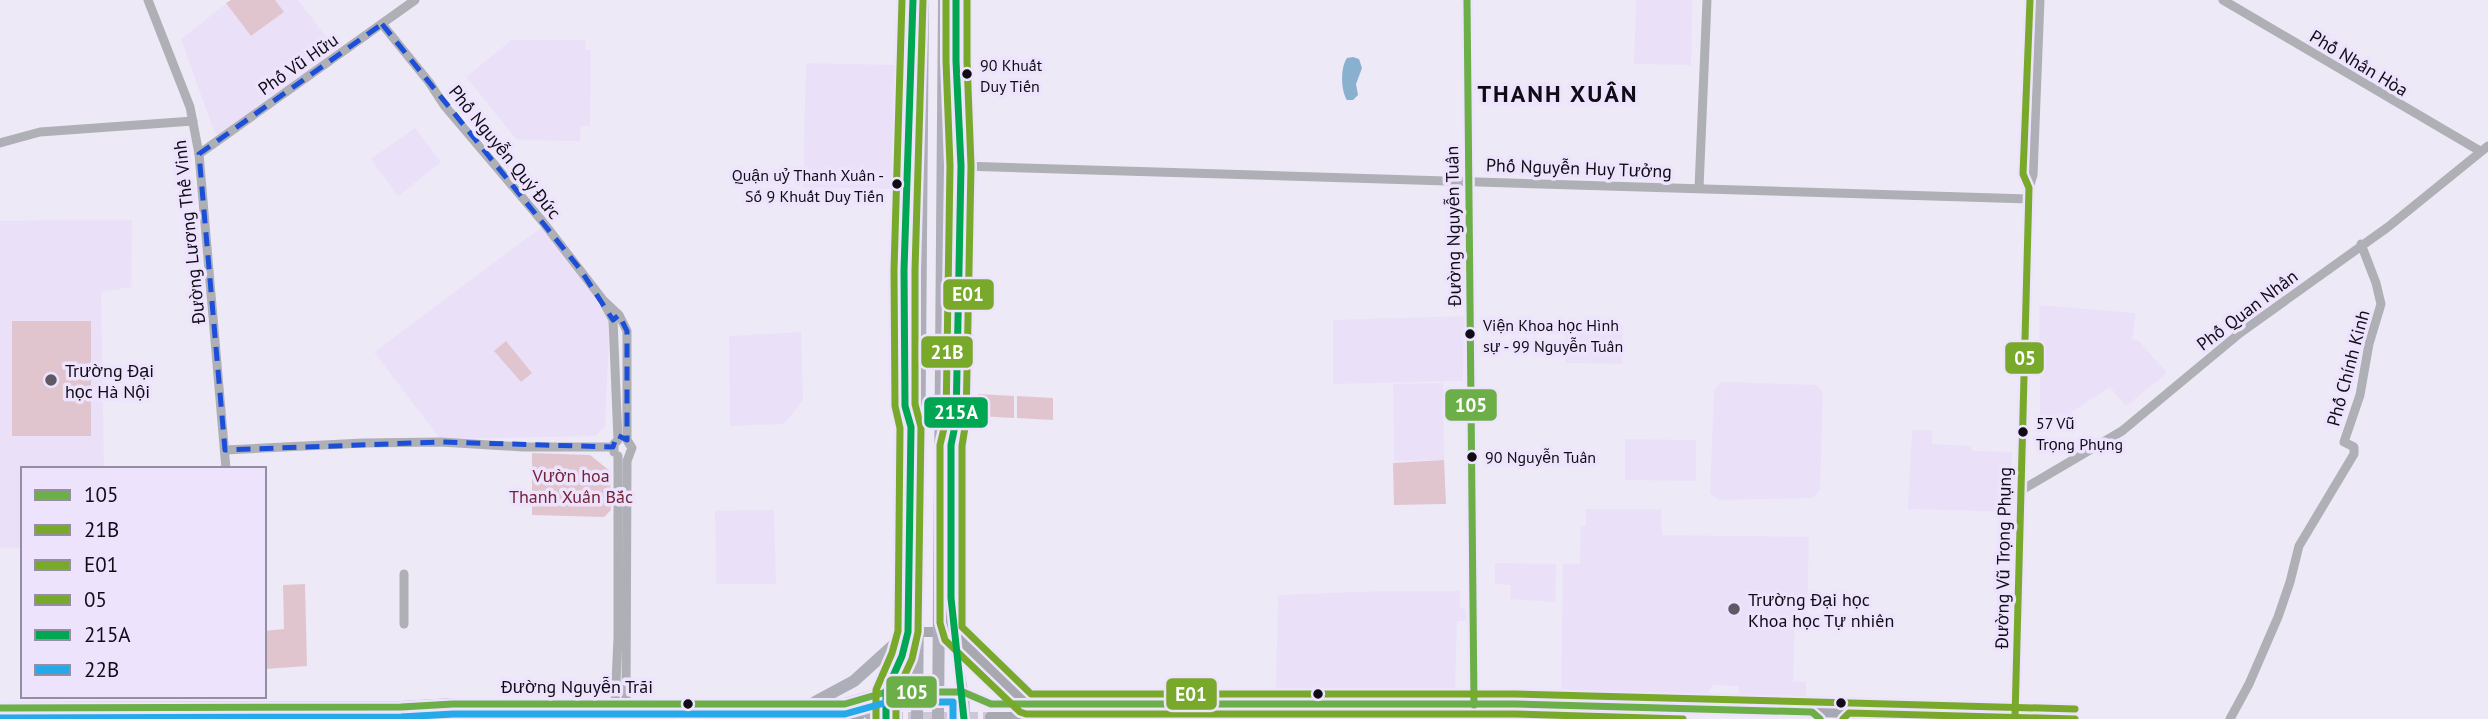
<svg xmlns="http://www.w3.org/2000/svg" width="2488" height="719" font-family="'PT Sans',sans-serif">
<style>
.built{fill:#eae1f9}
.green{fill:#e1c5ce}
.water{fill:#89b0ce}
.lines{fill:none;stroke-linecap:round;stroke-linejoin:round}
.major-tunnel{stroke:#cdc8d5;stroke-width:10;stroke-dasharray:10 5;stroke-linecap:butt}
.minor{stroke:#afb0b6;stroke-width:9}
.major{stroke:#a8a8b1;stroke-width:10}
.highway{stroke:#adaeb7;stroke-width:12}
.highway-bridge{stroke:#adaeb7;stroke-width:12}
.bus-1-casing{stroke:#ede3fd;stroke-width:12}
.bus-2-casing{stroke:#ede3fd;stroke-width:12}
.bus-3-casing{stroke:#ede3fd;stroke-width:12}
.bus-4-casing{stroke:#ede3fd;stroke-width:12}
.bus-5-casing{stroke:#ede3fd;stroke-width:12}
.bus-6-casing{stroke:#ede3fd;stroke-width:12}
.bus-1{stroke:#6cae48;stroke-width:7}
.bus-2{stroke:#79a92a;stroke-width:7}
.bus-3{stroke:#79a92a;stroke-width:7}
.bus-4{stroke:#79a92a;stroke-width:7}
.bus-5{stroke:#00a651;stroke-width:7}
.bus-6{stroke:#25a9e8;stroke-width:7}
.marked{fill:none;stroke:#1d4ed8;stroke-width:5;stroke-dasharray:14 9;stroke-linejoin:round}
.bus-dot{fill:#100c16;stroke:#ede3fd;stroke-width:2.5}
.poi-dot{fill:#5e5965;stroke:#ede3fd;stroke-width:2.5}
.labels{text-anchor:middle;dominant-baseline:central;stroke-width:7;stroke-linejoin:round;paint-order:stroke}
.bus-label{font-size:16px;fill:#100c16;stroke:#ede3fd;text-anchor:start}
.street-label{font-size:18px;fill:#100c16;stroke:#ede3fd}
.poi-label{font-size:18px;fill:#100c16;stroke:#ede3fd;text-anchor:start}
.park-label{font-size:18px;fill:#732437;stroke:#ede3fd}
.district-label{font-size:24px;font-weight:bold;letter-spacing:2px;fill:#100c16;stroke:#ede3fd}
.line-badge{stroke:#ede3fd;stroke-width:2.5}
.badge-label{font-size:19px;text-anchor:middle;font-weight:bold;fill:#fff}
</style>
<rect width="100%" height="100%" fill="#eee9f7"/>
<!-- built -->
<g class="built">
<polygon points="231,0 298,0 337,51 334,58 272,95 219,135 215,134 181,39"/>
<polygon points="1636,0 1692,0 1691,65 1634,64"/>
<polygon points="511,40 585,40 586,50 591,50 590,126 581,126 580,141 517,140 466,77"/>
<polygon points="806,63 895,65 898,177 889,189 803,187"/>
<polygon points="415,128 441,162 398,196 371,159"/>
<polygon points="61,220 132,220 131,287 101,292 104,469 23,469 23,548 0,548 0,221"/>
<polygon points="542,227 610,313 605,427 595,436 440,439 374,352"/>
<polygon points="2039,305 2136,313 2132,339 2138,340 2167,373 2126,406 2110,387 2060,420 2040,418"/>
<polygon points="1464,316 1463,381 1333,384 1333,320"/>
<polygon points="1565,326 1623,327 1622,364 1565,363"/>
<polygon points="801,332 803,400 784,424 730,426 729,336"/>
<polygon points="1722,382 1816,385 1823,393 1820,490 1813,498 1719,500 1710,494 1714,390"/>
<polygon points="1443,383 1444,460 1394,461 1393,384"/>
<polygon points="1912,430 1932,431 1932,444 1972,446 1972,451 2012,452 2010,512 1908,509"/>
<polygon points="1625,439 1696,440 1696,481 1625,480"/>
<polygon points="1586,509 1661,509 1662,535 1809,537 1807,620 1795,620 1793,681 1806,682 1806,696 1740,695 1738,686 1713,685 1707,694 1561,691 1563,564 1580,564 1581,526 1586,526"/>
<polygon points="774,510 776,584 716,584 715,511"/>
<polygon points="1495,563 1556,564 1555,602 1510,599 1511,585 1495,584"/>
<polygon points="1382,591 1460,591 1460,608 1466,609 1466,621 1457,621 1455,692 1380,688 1379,693 1276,689 1278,595"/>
</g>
<!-- green -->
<g class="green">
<polygon points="231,0 275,0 284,12 251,36 226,3"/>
<rect x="12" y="321" width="79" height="115"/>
<polygon points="506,341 532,373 521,382 494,351"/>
<polygon points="978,394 1014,396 1014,418 978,416"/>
<polygon points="1017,396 1053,398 1053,420 1017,418"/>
<polygon points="532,453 590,455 610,471 611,510 604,517 532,515"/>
<polygon points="1444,460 1446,504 1394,505 1393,463"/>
<polygon points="305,584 307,666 265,669 264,631 284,629 283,585"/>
</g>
<!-- water -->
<path class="water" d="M 1353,57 L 1359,59 L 1362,68 L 1356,84 L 1358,95 L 1353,100 L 1347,100 C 1341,91 1340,68 1347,58 Z"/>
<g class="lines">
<!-- major-tunnel -->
<polyline class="major-tunnel" points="878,717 990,717"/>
<!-- minor -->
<g class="minor">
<polyline points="148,0 190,107 199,154 226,469"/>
<polyline points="1467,0 1474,705"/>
<polyline points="2223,0 2480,151"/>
<polyline points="382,24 429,82 444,105 543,222 603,300 619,315 627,331 627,440 632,448 627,461 626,704"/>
<polyline points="0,143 40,132 193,121"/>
<polyline points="199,154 415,0"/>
<polyline points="961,166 2029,199"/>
<polyline points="1699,188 1707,0"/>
<polyline points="2029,188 2023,174 2030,0"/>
<polyline points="605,305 613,320 618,440 614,444 614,452"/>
<polyline points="225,450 363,443 441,442 523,447 613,447"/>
<polyline points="2020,491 2122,431 2240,333 2388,227 2488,146"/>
<polyline points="404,574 404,624"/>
<polyline points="615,704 618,638 618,456"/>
<polyline points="2015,717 2029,188 2033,175 2040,0"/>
<polyline points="2230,719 2249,684 2278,617 2290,582 2299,546 2354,454 2354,447 2344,442 2360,395 2369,344 2381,304 2376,283 2361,244"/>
</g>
<!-- major -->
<g class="major">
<polyline points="956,0 956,61 961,166 956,399"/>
<polyline points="952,439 951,623 963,692 991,704 1515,704 2075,719"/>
<polyline points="910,632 952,632 1027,704"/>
<polyline points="886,692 902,656 908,632 911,427 905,406 904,270 913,0"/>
<polyline points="411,709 453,717 859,717"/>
<polyline points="990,717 1391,718 1453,711"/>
</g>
<!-- highway -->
<g class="highway">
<polyline points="949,42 951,445"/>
<polyline points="914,370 917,102"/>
<polyline points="911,427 914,392"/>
<polyline points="886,692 886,719"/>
<polyline points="815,702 854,681 908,632"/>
<polyline points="845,704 869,713 874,719"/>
<polyline points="0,708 401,707 453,704 845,704 886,692 963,692 964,719"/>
</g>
<!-- highway-bridge -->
<g class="highway-bridge">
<polyline points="917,719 923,0"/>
<polyline points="938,719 944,0"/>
</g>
<!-- bus-1 casing -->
<g class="bus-1-casing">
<g id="bus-1">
<polyline points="1467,0 1474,705"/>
<polyline points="0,708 401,707 453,704 845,704 886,692 963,692 991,704 1515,704 1812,712 1820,719"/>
</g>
</g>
<!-- bus-2 casing -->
<g class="bus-2-casing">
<g id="bus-2">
<polyline points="946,0 946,61 950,166 946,420 940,445 940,623 945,640 1020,712 1026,714 1515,714 1683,719"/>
<polyline points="896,719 896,694 912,659 918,632 921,427 915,404 915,270 923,0"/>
</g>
</g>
<!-- bus-3 casing -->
<g class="bus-3-casing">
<g id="bus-3">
<polyline points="967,0 967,61 971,166 966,421 962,446 962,627 1031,694 1515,694 2075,709"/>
<polyline points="876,719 876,690 892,653 898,631 900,428 895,406 894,270 902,0"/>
</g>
</g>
<!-- bus-4 casing -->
<g class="bus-4-casing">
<g id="bus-4">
<polyline points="2015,717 2029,188 2023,174 2030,0"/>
<polyline points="1843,719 1849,713 2075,719"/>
</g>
</g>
<!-- bus-5 casing -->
<g class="bus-5-casing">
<g id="bus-5">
<polyline points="956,0 956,61 961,166 956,421 951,445 951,598 964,719"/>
<polyline points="886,719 886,692 902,656 908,632 911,427 905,406 904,270 913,0"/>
</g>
</g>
<!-- bus-6 casing -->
<g class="bus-6-casing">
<polyline id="bus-6" points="0,718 401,717 453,714 845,714 888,702 953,702 953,719"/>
</g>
<!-- bus-1 -->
<use href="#bus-1" class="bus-1"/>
<!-- bus-2 -->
<use href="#bus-2" class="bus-2"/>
<!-- bus-3 -->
<use href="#bus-3" class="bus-3"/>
<!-- bus-4 -->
<use href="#bus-4" class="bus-4"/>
<!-- bus-5 -->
<use href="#bus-5" class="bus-5"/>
<!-- bus-6 -->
<use href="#bus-6" class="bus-6"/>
</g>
<!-- marked area -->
<path class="marked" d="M 382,24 L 580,269 L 613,320 L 619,315 L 627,331 L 627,440 L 617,435 L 613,447 L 441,442 L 225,450 L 199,154 Z"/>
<!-- markers -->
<g class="bus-dot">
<circle cx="967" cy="74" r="6"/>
<circle cx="897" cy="184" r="6"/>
<circle cx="1470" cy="334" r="6"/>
<circle cx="2023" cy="432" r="6"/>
<circle cx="1472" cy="457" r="6"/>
<circle cx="1318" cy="694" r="6"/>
<circle cx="1841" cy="703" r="6"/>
<circle cx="688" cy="704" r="6"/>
</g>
<g class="poi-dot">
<circle cx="51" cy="380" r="7"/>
<circle cx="1734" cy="609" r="7"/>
</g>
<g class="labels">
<!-- bus labels -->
<g class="bus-label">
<text x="980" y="65">90 Khuất<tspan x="980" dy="21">Duy Tiến</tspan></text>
<text x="884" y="175" text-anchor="end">Quận uỷ Thanh Xuân -<tspan x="884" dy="21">Số 9 Khuất Duy Tiến</tspan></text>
<text x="1483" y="325">Viện Khoa học Hình<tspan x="1483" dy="21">sự - 99 Nguyễn Tuân</tspan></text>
<text x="2036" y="423">57 Vũ<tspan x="2036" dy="21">Trọng Phụng</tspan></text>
<text x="1485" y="457">90 Nguyễn Tuân</text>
</g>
<!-- street labels -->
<g class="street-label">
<text transform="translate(2359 63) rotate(31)">Phố Nhân Hòa</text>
<text transform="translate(298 64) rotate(-35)">Phố Vũ Hữu</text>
<text transform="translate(505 152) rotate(51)">Phố Nguyễn Quý Đức</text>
<text transform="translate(1579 168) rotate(2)">Phố Nguyễn Huy Tưởng</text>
<text transform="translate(1453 226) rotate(-91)">Đường Nguyễn Tuân</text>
<text transform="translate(189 232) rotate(-96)">Đường Lương Thế Vinh</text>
<text transform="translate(2247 310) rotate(-37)">Phố Quan Nhân</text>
<text transform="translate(2348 368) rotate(-75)">Phố Chính Kinh</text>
<text transform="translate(2003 558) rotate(-89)">Đường Vũ Trọng Phụng</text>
<text x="577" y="686">Đường Nguyễn Trãi</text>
</g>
<!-- poi labels -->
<g class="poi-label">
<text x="65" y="370">Trường Đại<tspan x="65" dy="21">học Hà Nội</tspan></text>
<text x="1748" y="599">Trường Đại học<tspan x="1748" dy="21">Khoa học Tự nhiên</tspan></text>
</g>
<!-- park labels -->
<g class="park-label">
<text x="571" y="475">Vườn hoa<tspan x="571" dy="21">Thanh Xuân Bắc</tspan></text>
</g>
<!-- district labels -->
<g class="district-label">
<text x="1558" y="93">THANH XUÂN</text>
</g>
</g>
<g class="line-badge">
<rect x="942" y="278" width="53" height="33" rx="7" fill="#79a92a"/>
<rect x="920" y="335" width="54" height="34" rx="7" fill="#79a92a"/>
<rect x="2004" y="341" width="41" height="34" rx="7" fill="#79a92a"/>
<rect x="1444" y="388" width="54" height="34" rx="7" fill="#6cae48"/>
<rect x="923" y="396" width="66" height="33" rx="7" fill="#00a651"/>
<rect x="885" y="675" width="53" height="34" rx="7" fill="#6cae48"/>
<rect x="1165" y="677" width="53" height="34" rx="7" fill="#79a92a"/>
</g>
<g class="badge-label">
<text x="968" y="301">E01</text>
<text x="947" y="359">21B</text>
<text x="2025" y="365">05</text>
<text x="1471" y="412">105</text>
<text x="956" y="419">215A</text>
<text x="912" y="699">105</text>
<text x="1191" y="701">E01</text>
</g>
<!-- legend -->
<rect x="21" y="467" width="245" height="231" fill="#ede3fd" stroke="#958da1" stroke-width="2"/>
<rect x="35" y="490" width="35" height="10" fill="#6cae48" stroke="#958da1" stroke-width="2"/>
<text x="84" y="502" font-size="21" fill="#100c16">105</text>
<rect x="35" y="525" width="35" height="10" fill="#79a92a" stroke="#958da1" stroke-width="2"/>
<text x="84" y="537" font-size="21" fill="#100c16">21B</text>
<rect x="35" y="560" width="35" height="10" fill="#79a92a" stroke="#958da1" stroke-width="2"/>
<text x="84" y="572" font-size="21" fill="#100c16">E01</text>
<rect x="35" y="595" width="35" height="10" fill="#79a92a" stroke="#958da1" stroke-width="2"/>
<text x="84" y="607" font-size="21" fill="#100c16">05</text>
<rect x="35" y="630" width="35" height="10" fill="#00a651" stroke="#958da1" stroke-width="2"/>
<text x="84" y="642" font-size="21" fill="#100c16">215A</text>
<rect x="35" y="665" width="35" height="10" fill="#25a9e8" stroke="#958da1" stroke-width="2"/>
<text x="84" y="677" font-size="21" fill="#100c16">22B</text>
</svg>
